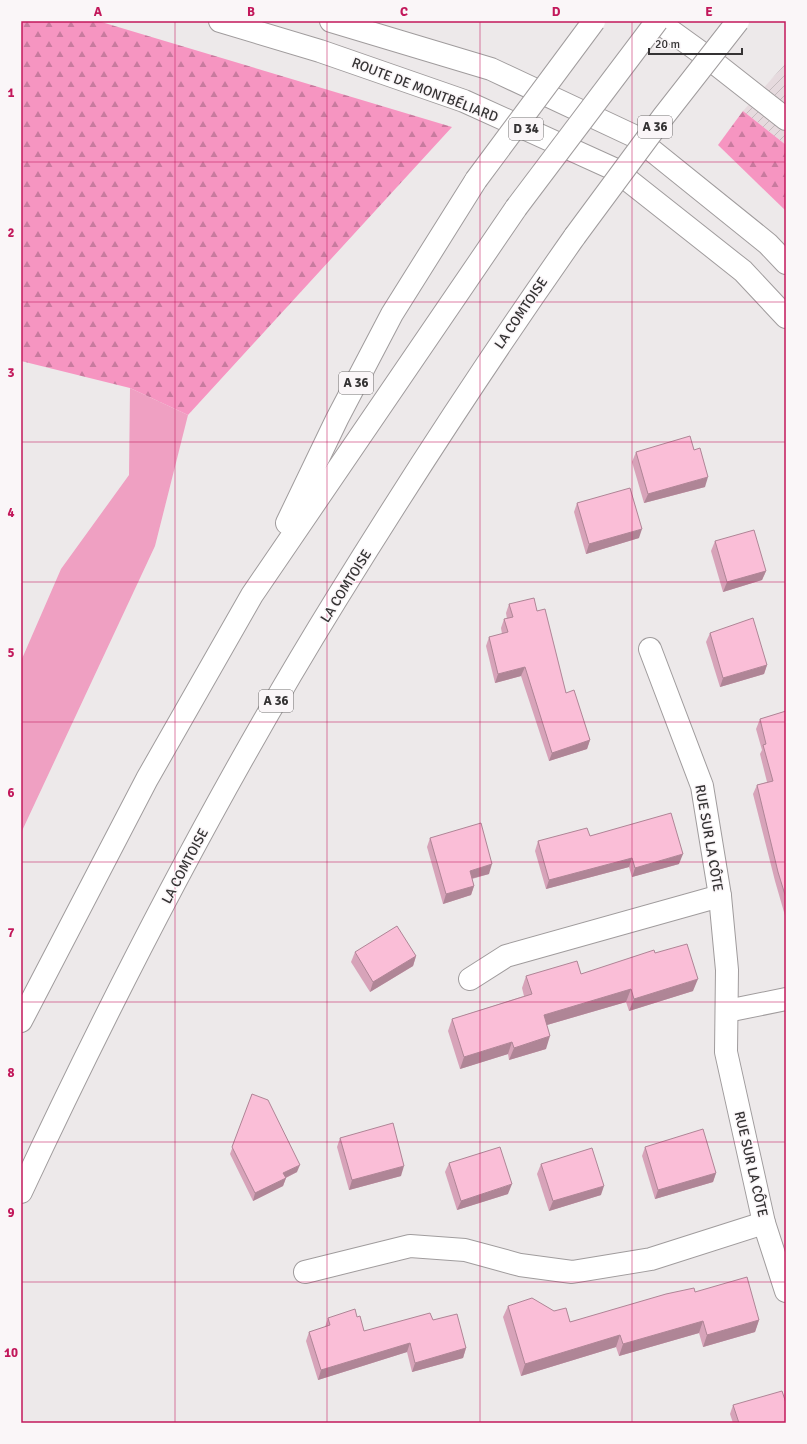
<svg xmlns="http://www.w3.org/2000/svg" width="807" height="1444" font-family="Signika,sans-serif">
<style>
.industrial{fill:url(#industrial-furrows)}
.grass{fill:#efa0c2}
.forest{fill:url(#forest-firs)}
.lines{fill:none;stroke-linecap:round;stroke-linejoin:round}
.minor-casing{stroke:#a09c9d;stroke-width:24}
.primary-casing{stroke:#a09c9d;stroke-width:24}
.motorway-casing{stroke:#a09c9d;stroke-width:24}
.minor{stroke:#fff;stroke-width:22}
.primary{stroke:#fff;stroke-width:22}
.motorway{stroke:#fff;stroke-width:22}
.motorway-bridge-casing{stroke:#a09c9d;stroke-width:24;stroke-linecap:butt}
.motorway-bridge{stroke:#fff;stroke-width:22}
.wall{fill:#d7a3b9}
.shaded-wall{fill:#af8596}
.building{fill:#fabed7;stroke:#af8596}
.grid{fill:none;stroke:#c2185b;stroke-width:1;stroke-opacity:0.55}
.labels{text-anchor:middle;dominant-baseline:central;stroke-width:3;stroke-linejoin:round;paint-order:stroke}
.shield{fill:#faf6f8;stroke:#706e6f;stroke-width:1}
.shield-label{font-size:13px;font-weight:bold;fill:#353334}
.street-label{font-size:14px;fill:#353334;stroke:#faf6f8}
.neatline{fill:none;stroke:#c2185b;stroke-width:1.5}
.grid-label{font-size:13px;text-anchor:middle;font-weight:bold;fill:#c2185b}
</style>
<defs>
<pattern id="industrial-furrows" width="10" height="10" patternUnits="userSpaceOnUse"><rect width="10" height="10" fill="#e6dade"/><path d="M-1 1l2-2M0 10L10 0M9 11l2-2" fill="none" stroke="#c6bcbf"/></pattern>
<pattern id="forest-firs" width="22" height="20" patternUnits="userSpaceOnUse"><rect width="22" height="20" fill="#f695c1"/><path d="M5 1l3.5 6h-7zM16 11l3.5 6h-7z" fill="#c87a9e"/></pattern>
</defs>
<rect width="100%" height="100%" fill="#ede9ea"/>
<!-- industrial -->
<polygon class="industrial" points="786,63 786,145 743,111"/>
<!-- grass -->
<polygon class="grass" points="130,388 188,415 155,546 21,833 21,661 61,569 129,475"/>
<!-- forest -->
<g class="forest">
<polygon points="21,21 98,21 452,127 188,415 130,388 21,361"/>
<polygon points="743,111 786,145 786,211 718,145"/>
</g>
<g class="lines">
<!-- minor casing -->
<g class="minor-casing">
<g id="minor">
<polyline points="657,21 707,57 786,119"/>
<polyline points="650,649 702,786 720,896 727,970 726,1052 764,1223 786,1291"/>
<polyline points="470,979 506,956 720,896"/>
<polyline points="727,1011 786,999"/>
<polyline points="305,1272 410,1246 465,1250 520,1265 572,1272 651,1259 764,1223"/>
</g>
</g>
<!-- primary casing -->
<g class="primary-casing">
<g id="primary">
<polyline points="220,21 320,51 464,101 614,169 743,271 786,317"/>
<polyline points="331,21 491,69 634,136 768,244 786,263"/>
</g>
</g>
<!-- motorway casing -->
<g class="motorway-casing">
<g id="motorway">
<polyline points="287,523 337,419 392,314 476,180"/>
<polyline points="21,1021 147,779 252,595 516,208"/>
<path d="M 21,1192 C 116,989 219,789 337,598 C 413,475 492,354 575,236"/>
</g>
</g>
<!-- minor -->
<use href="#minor" class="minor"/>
<!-- primary -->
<use href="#primary" class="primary"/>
<!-- motorway -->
<use href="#motorway" class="motorway"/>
<!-- motorway-bridge casing -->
<g class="motorway-bridge-casing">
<g id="motorway-bridge">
<polyline points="476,180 594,21"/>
<polyline points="516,208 657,21"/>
<polyline points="575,236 663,117 738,21"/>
</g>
</g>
<!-- motorway-bridge -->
<use href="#motorway-bridge" class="motorway-bridge"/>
</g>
<!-- wall -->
<g class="wall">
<polygon points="636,452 705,487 644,503 632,462"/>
<polygon points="577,503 639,538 586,554 574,512"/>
<polygon points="715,541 766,571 762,580 723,592 711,551"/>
<polygon points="509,604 537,611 566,693 590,740 587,749 549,761 521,676 495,683 486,646 489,637 502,634 501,628 504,619 507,619 506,613"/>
<polygon points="710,633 767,665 764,674 720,687 706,642"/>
<polygon points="786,711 786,919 775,881 753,794 757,785 767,782 760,754 762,750 756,729 760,719"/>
<polygon points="590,836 679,864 632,877 629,867 546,889 535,851 538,841"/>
<polygon points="430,838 489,874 472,879 474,886 471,895 443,904 427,847"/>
<polygon points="355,952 416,956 413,966 370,992 351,962"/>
<polygon points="655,953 693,991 629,1011 626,1002 547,1025 546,1049 509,1060 508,1054 460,1069 448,1031 452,1019 524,996 522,988 526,976 581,974"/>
<polygon points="252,1094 297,1172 286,1178 283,1186 253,1201 230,1154"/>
<polygon points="340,1138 401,1176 349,1190 337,1147"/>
<polygon points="645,1147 716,1173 713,1182 655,1199 642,1156"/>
<polygon points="449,1163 508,1194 457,1210 445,1172"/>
<polygon points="541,1164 601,1195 549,1211 537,1174"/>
<polygon points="695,1292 759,1320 755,1332 703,1347 699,1333 619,1356 616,1347 521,1376 503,1317 508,1306 570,1322"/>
<polygon points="357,1317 364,1331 433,1320 466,1348 463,1358 412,1372 407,1352 318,1380 306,1341 309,1332 325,1327 328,1318"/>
<polygon points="733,1405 786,1423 733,1423 730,1414"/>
</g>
<!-- shaded-wall -->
<g class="shaded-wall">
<polygon points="708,477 705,487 644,503 648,494"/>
<polygon points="642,529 639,538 586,554 589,544"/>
<polygon points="766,571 762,580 723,592 727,582"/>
<polygon points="767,665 764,674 720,687 723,678"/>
<polygon points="525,667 521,676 495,683 498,674"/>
<polygon points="590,740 587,749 549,761 552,753"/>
<polygon points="683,854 679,864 632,877 635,868"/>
<polygon points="632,858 629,867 546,889 549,880"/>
<polygon points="492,864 489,874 466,880 470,871"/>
<polygon points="474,886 471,895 443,904 446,894"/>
<polygon points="416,956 413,966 370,992 373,982"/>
<polygon points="698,979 693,991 629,1011 634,999"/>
<polygon points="631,989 626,1002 540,1027 544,1015"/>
<polygon points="550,1036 546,1049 509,1060 514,1048"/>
<polygon points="512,1042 508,1054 460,1069 464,1057"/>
<polygon points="300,1165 297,1172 281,1180 283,1173"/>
<polygon points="404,1166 401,1176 349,1190 352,1180"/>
<polygon points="716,1173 713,1182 655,1199 658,1190"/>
<polygon points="286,1178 283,1186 253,1201 255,1193"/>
<polygon points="512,1184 508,1194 457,1210 461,1201"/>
<polygon points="604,1186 601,1195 549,1211 553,1201"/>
<polygon points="759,1320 755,1332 703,1347 707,1335"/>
<polygon points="703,1321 699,1333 619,1356 623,1344"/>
<polygon points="620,1335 616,1347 521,1376 525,1364"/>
<polygon points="410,1343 407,1352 318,1380 321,1370"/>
<polygon points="466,1348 463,1358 412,1372 415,1363"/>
</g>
<!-- building -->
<g class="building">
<polygon points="690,436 694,450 700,448 708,477 648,494 636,452"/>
<polygon points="630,488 642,529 589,544 577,503"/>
<polygon points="754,530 766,571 727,582 715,541"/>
<polygon points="534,598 537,611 545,609 566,693 574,690 590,740 552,753 525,667 498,674 489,637 508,632 504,619 513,617 509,604"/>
<polygon points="753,618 767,665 723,678 710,633"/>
<polygon points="786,711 786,898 778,872 757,785 773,781 763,745 766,744 760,719"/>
<polygon points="671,813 683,854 635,868 632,858 549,880 538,841 587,828 590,836"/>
<polygon points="481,823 492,864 470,871 474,886 446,894 430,838"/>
<polygon points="397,926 416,956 373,982 355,952"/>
<polygon points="687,944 698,979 634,999 631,989 544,1015 550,1036 514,1048 512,1042 464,1057 452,1019 532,994 526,976 577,961 581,974 654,950 655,953"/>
<polygon points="252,1094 268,1100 300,1165 283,1173 286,1178 255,1193 232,1147"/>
<polygon points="393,1123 404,1166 352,1180 340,1138"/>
<polygon points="703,1129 716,1173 658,1190 645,1147"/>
<polygon points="500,1147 512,1184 461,1201 449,1163"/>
<polygon points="592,1148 604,1186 553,1201 541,1164"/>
<polygon points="747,1277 759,1320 707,1335 703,1321 623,1344 620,1335 525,1364 508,1306 532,1298 554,1311 566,1308 570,1322 666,1294 694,1288 695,1292"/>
<polygon points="355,1309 357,1317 360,1316 364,1331 430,1313 433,1320 457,1314 466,1348 415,1363 410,1343 321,1370 309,1332 330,1325 328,1318"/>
<polygon points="782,1391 786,1403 786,1423 739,1423 733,1405"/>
</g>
<!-- grid -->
<path class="grid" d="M 175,21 L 175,1423M 327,21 L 327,1423M 480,21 L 480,1423M 632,21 L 632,1423M 21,162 L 786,162M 21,302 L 786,302M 21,442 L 786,442M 21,582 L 786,582M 21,722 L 786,722M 21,862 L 786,862M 21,1002 L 786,1002M 21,1142 L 786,1142M 21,1282 L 786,1282"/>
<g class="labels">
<!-- shield labels -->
<g class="shield">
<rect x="638" y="116" width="34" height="22" rx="3"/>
<rect x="509" y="118" width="34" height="22" rx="3"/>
<rect x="339" y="372" width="34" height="22" rx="3"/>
<rect x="259" y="690" width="34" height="22" rx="3"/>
</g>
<g class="shield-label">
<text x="655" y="127">A 36</text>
<text x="526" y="129">D 34</text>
<text x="356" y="383">A 36</text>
<text x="276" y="701">A 36</text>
</g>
<!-- street labels -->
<g class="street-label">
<text transform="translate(425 90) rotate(21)">ROUTE DE MONTBÉLIARD</text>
<text transform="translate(521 313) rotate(-56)">LA COMTOISE</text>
<text transform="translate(346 586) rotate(-58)">LA COMTOISE</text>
<text transform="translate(709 838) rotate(80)">RUE SUR LA CÔTE</text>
<text transform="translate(185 866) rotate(-62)">LA COMTOISE</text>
<text transform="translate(751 1164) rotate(77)">RUE SUR LA CÔTE</text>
</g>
</g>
<!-- border -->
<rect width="807" height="1444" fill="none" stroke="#faf6f8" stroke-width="44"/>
<!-- scale -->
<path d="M649 48v6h93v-6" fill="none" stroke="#353334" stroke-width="2"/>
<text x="655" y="48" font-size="12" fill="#353334" stroke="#faf6f8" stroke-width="3" paint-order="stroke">20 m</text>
<rect x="22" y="22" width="763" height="1400" class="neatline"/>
<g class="grid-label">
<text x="98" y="16">A</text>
<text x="251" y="16">B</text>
<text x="404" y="16">C</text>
<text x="556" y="16">D</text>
<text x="709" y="16">E</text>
<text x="11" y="97">1</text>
<text x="11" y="237">2</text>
<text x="11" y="377">3</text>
<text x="11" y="517">4</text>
<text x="11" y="657">5</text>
<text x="11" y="797">6</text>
<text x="11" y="937">7</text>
<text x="11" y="1077">8</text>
<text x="11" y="1217">9</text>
<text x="11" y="1357">10</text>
</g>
</svg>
